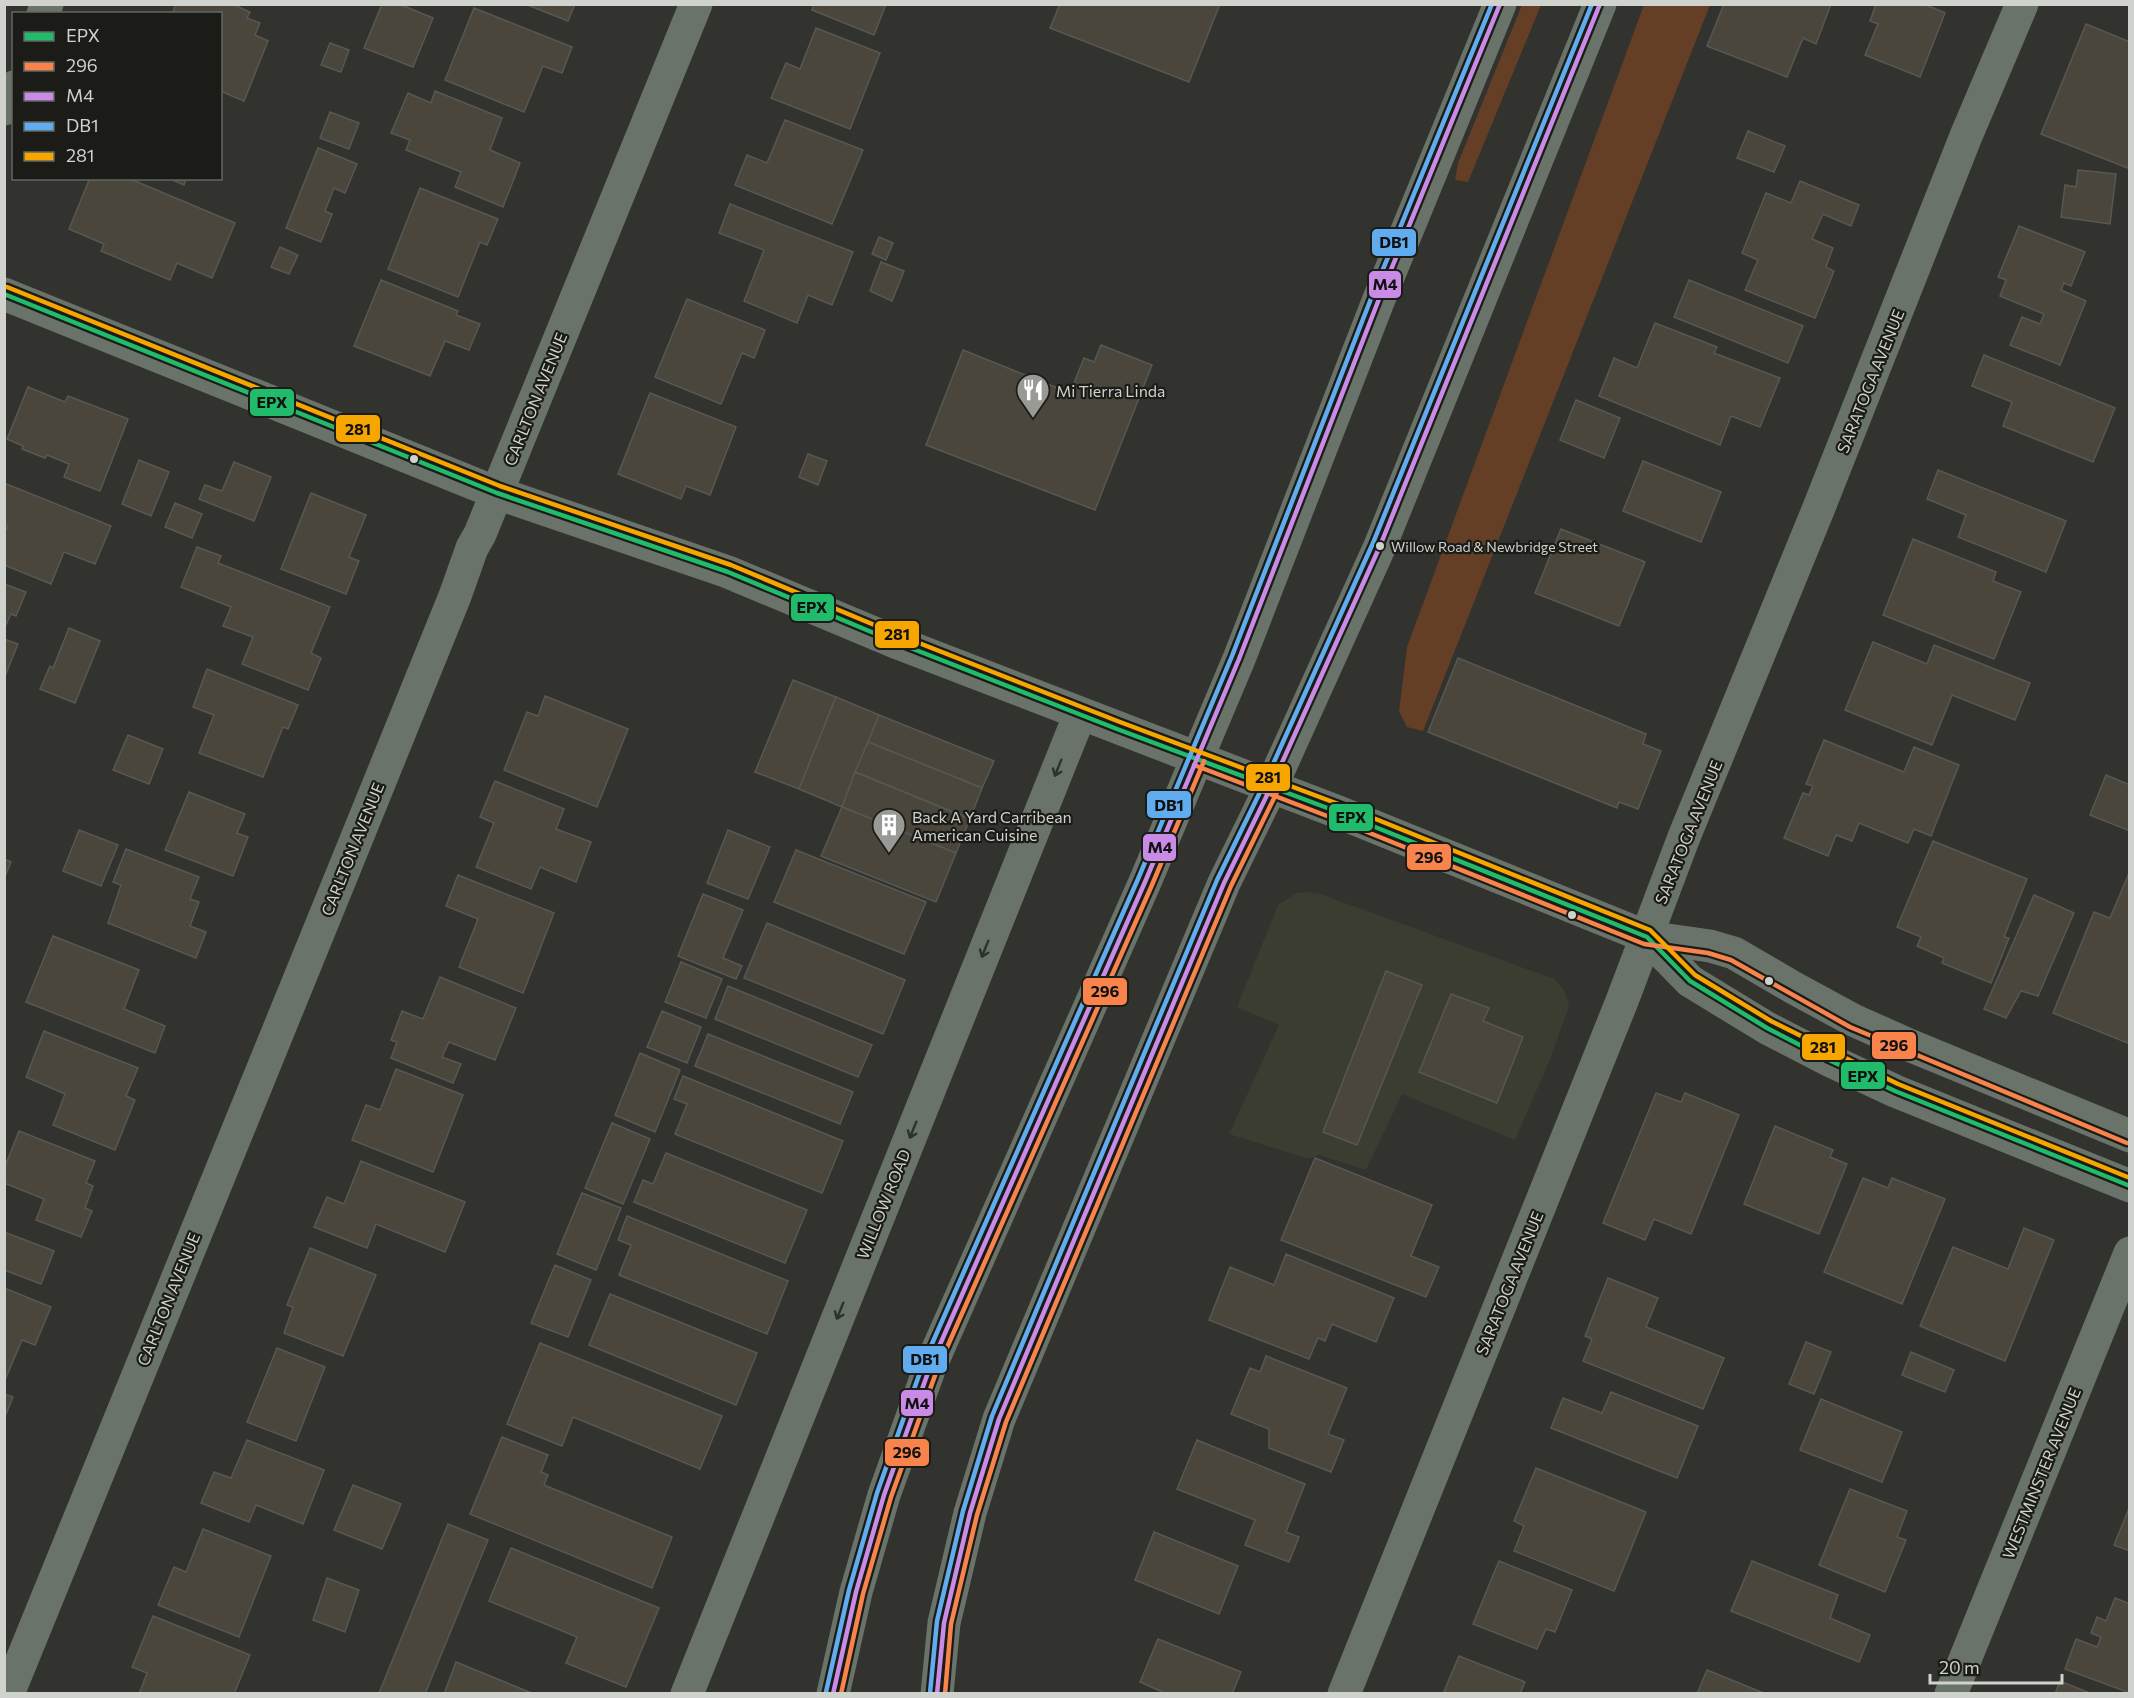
<svg xmlns="http://www.w3.org/2000/svg" width="2134" height="1698" font-family="Commissioner,sans-serif">
<style>
.built{fill:#3b3d31}
.green{fill:#653f25}
.building{fill:#4a463c;stroke:#575753;stroke-width:1.5}
.lines{fill:none;stroke-linecap:round;stroke-linejoin:round}
.minor{stroke:#69736a;stroke-width:33}
.major{stroke:#69736a;stroke-width:33}
.bus-1-casing{stroke:#1b1c18;stroke-width:9}
.bus-2-casing{stroke:#1b1c18;stroke-width:9}
.bus-3-casing{stroke:#1b1c18;stroke-width:9}
.bus-4-casing{stroke:#1b1c18;stroke-width:9}
.bus-5-casing{stroke:#1b1c18;stroke-width:9}
.bus-1{stroke:#20bc6c;stroke-width:4.5}
.bus-2{stroke:#f8844c;stroke-width:4.5}
.bus-3{stroke:#ca8be6;stroke-width:4.5}
.bus-4{stroke:#60acee;stroke-width:4.5}
.bus-5{stroke:#f7a600;stroke-width:4.5}
.oneway{stroke:#2e322c}
.bus-dot{fill:#d0d2cd;stroke:#1b1c18;stroke-width:2}
.labels{text-anchor:middle;dominant-baseline:central;stroke-width:4.5;stroke-linejoin:round;paint-order:stroke}
.bus-label{font-size:14px;fill:#d0d2cd;stroke:#1b1c18;text-anchor:start}
.street-label{font-size:16px;fill:#d0d2cd;stroke:#1b1c18}
.poi-label{font-size:16px;fill:#d0d2cd;stroke:#1b1c18;text-anchor:start}
.line-badge{stroke:#1b1c18;stroke-width:2}
.pale-badge-label{font-size:16px;text-anchor:middle;font-weight:bold;fill:#111}
</style>
<rect width="100%" height="100%" fill="#32332f"/>
<!-- built -->
<polygon class="built" points="1308,892 1320,894 1554,979 1564,990 1569,1006 1551,1057 1515,1140 1402,1094 1366,1170 1319,1155 1309,1159 1229,1134 1279,1025 1237,1007 1278,905 1297,893"/>
<!-- green -->
<g class="green">
<polygon points="1522,5 1541,5 1468,182 1455,180 1458,163"/>
<polygon points="1644,5 1710,5 1423,731 1407,727 1399,711 1407,647"/>
</g>
<!-- building -->
<g class="building">
<polygon points="176,4 232,4 250,12 247,18 260,23 255,35 268,41 244,101 220,91 220,14 172,14"/>
<polygon points="382,4 399,4 433,18 413,67 364,48"/>
<polygon points="525,4 575,4 568,21"/>
<polygon points="814,4 886,4 874,35 812,10"/>
<polygon points="1060,4 1220,4 1189,82 1050,28"/>
<polygon points="1724,4 1831,4 1816,44 1803,38 1787,77 1707,46"/>
<polygon points="1876,4 1924,4 1945,13 1920,77 1865,55 1878,24 1870,21"/>
<polygon points="474,8 572,47 562,73 543,66 524,112 445,80"/>
<polygon points="2086,24 2130,42 2130,169 2041,134"/>
<polygon points="816,28 880,53 850,129 771,98 786,63 800,69"/>
<polygon points="330,43 349,50 341,72 321,65"/>
<polygon points="435,91 502,118 490,150 520,163 503,207 455,187 461,172 406,150 410,140 391,133 408,93 431,103"/>
<polygon points="330,112 359,123 349,149 320,138"/>
<polygon points="785,120 863,150 832,224 735,185 747,155 767,163"/>
<polygon points="1748,131 1785,146 1774,172 1737,158"/>
<polygon points="318,148 357,164 345,193 334,188 325,211 332,214 321,242 286,228"/>
<polygon points="2078,170 2116,174 2110,224 2061,217 2065,185 2076,187"/>
<polygon points="90,178 128,178 235,223 212,278 177,263 170,280 101,251 104,244 69,229"/>
<polygon points="168,178 186,178 184,185"/>
<polygon points="1800,181 1859,205 1851,226 1823,214 1812,239 1833,248 1826,267 1834,271 1815,318 1745,290 1758,260 1742,253 1766,193 1791,203"/>
<polygon points="420,188 498,219 487,245 480,242 458,297 388,269"/>
<polygon points="730,204 853,252 832,305 808,295 797,323 744,301 764,250 719,233"/>
<polygon points="2019,226 2085,252 2071,286 2064,283 2061,290 2086,301 2060,365 2010,345 2022,317 2040,324 2044,314 2000,296 2006,280 1998,277"/>
<polygon points="879,237 893,243 886,260 872,254"/>
<polygon points="280,247 298,255 289,274 271,267"/>
<polygon points="881,262 904,271 892,301 870,291"/>
<polygon points="381,280 458,311 456,315 480,324 469,350 445,341 430,376 354,346"/>
<polygon points="1689,280 1803,326 1788,363 1674,317"/>
<polygon points="687,299 765,330 754,358 742,353 721,404 655,377"/>
<polygon points="1655,323 1717,347 1714,353 1780,378 1760,427 1731,416 1720,445 1599,396 1614,358 1637,368"/>
<polygon points="1101,345 1152,365 1095,510 926,445 963,350 1070,393 1084,358 1094,362"/>
<polygon points="1984,355 2115,408 2093,462 2003,426 2012,402 1972,386"/>
<polygon points="28,387 65,402 68,396 128,419 100,491 64,477 69,464 47,455 45,458 22,449 23,446 7,439"/>
<polygon points="650,393 736,427 710,495 686,486 681,499 618,474"/>
<polygon points="1576,400 1620,418 1604,458 1560,440"/>
<polygon points="808,454 827,461 818,485 799,477"/>
<polygon points="139,460 169,472 151,516 122,504"/>
<polygon points="1643,461 1721,492 1701,542 1623,511"/>
<polygon points="234,462 271,477 254,521 199,499 205,485 222,491"/>
<polygon points="1938,470 2066,521 2046,572 1958,537 1966,515 1927,499"/>
<polygon points="4,483 111,526 95,564 64,552 51,584 4,565 4,534 8,526 4,524"/>
<polygon points="311,493 366,515 349,557 359,561 346,594 281,569"/>
<polygon points="175,503 202,514 192,538 165,527"/>
<polygon points="1561,529 1645,562 1619,626 1535,593"/>
<polygon points="1913,539 1996,572 1993,581 2021,592 1994,659 1883,615"/>
<polygon points="197,547 221,556 218,563 330,607 311,653 321,658 308,690 242,664 253,637 223,626 231,607 181,587"/>
<polygon points="4,584 26,592 16,616 11,614 4,629"/>
<polygon points="69,628 100,641 75,703 40,689 50,666 53,668"/>
<polygon points="4,639 18,644 5,676 4,676"/>
<polygon points="1873,642 1927,664 1934,645 2030,683 2015,720 1952,695 1932,745 1845,710"/>
<polygon points="1458,658 1646,734 1643,744 1661,751 1638,809 1619,802 1617,808 1428,732"/>
<polygon points="207,669 298,705 288,729 283,727 263,777 199,753 214,715 193,707"/>
<polygon points="793,680 836,697 799,789 755,772"/>
<polygon points="545,696 628,729 597,807 504,770 527,712 538,716"/>
<polygon points="836,697 879,715 842,807 799,789"/>
<polygon points="879,715 994,761 982,788 868,742"/>
<polygon points="128,735 163,749 149,784 113,770"/>
<polygon points="1824,740 1904,772 1914,747 1959,765 1931,836 1914,829 1908,843 1859,823 1852,841 1836,835 1828,856 1784,838 1803,793 1809,795 1813,786 1806,784"/>
<polygon points="868,742 982,788 970,819 855,772"/>
<polygon points="855,772 970,819 956,853 842,807"/>
<polygon points="2106,775 2130,785 2130,831 2090,815"/>
<polygon points="495,781 564,809 556,829 591,842 576,882 540,867 531,889 476,867 494,823 480,817"/>
<polygon points="189,792 245,814 237,833 248,837 233,876 165,850"/>
<polygon points="842,807 956,853 936,902 821,856"/>
<polygon points="79,830 118,845 101,886 63,871"/>
<polygon points="728,830 770,847 748,899 707,883"/>
<polygon points="1933,841 2027,879 2004,937 2009,938 1991,983 1942,963 1944,958 1917,946 1921,937 1897,927"/>
<polygon points="126,849 199,877 190,899 199,902 190,926 206,932 196,958 108,923 121,885 113,882"/>
<polygon points="796,850 926,902 904,954 774,902"/>
<polygon points="4,859 11,862 4,879"/>
<polygon points="2130,871 2130,1044 2053,1013 2094,912 2110,918"/>
<polygon points="458,875 554,913 523,993 459,967 478,919 446,906"/>
<polygon points="703,894 743,910 723,958 742,966 736,979 678,956"/>
<polygon points="2034,895 2074,913 2038,996 2021,991 2006,1018 1984,1009"/>
<polygon points="767,923 905,980 883,1034 744,978"/>
<polygon points="53,936 139,970 124,1009 165,1026 155,1053 26,1002"/>
<polygon points="681,962 722,979 706,1018 665,1002"/>
<polygon points="1386,971 1422,985 1357,1145 1323,1132"/>
<polygon points="440,977 516,1008 495,1060 449,1042 442,1057 461,1064 453,1083 391,1058 397,1042 391,1040 402,1011 423,1019"/>
<polygon points="728,986 872,1045 858,1077 715,1019"/>
<polygon points="1451,994 1489,1008 1483,1021 1523,1037 1497,1103 1419,1072"/>
<polygon points="662,1011 701,1027 687,1063 647,1047"/>
<polygon points="44,1031 138,1068 126,1096 135,1100 115,1150 53,1125 65,1094 26,1077"/>
<polygon points="708,1034 853,1092 840,1124 695,1066"/>
<polygon points="640,1053 680,1070 655,1132 615,1115"/>
<polygon points="396,1069 463,1095 433,1172 352,1140 366,1105 380,1110"/>
<polygon points="683,1076 843,1141 822,1193 675,1134 687,1104 674,1099"/>
<polygon points="1656,1093 1681,1102 1685,1093 1739,1115 1691,1234 1654,1219 1645,1240 1603,1223"/>
<polygon points="612,1123 650,1139 623,1204 585,1188"/>
<polygon points="1775,1126 1833,1150 1830,1157 1847,1164 1819,1234 1744,1204"/>
<polygon points="19,1131 95,1161 86,1183 93,1186 85,1208 92,1211 81,1237 36,1220 44,1199 4,1183 4,1169"/>
<polygon points="666,1153 807,1210 785,1263 634,1202 643,1180 653,1184"/>
<polygon points="1315,1158 1432,1205 1411,1256 1439,1267 1426,1297 1281,1240"/>
<polygon points="361,1161 465,1202 445,1252 376,1224 367,1248 314,1227 327,1197 344,1204"/>
<polygon points="1863,1178 1888,1188 1892,1178 1945,1199 1902,1304 1824,1272"/>
<polygon points="582,1193 621,1208 596,1270 557,1254"/>
<polygon points="627,1216 788,1281 767,1334 619,1275 631,1245 618,1240"/>
<polygon points="2024,1228 2054,1240 2005,1361 1920,1326 1953,1247 2008,1269"/>
<polygon points="4,1232 54,1251 41,1284 4,1270"/>
<polygon points="310,1248 376,1275 343,1356 284,1333 293,1307 287,1305"/>
<polygon points="1286,1254 1394,1298 1376,1342 1332,1324 1325,1341 1318,1338 1309,1359 1209,1320 1230,1267 1274,1285"/>
<polygon points="555,1265 591,1280 568,1337 531,1323"/>
<polygon points="1608,1278 1658,1298 1646,1327 1724,1358 1703,1409 1583,1361 1592,1339 1585,1336"/>
<polygon points="4,1288 51,1307 35,1345 22,1340 5,1380"/>
<polygon points="610,1294 757,1353 736,1405 589,1345"/>
<polygon points="1806,1342 1831,1352 1814,1394 1789,1384"/>
<polygon points="540,1343 722,1416 700,1469 573,1417 562,1446 507,1424"/>
<polygon points="277,1348 325,1367 296,1441 247,1422"/>
<polygon points="1911,1352 1954,1370 1945,1392 1902,1375"/>
<polygon points="1266,1356 1347,1388 1328,1434 1344,1440 1331,1472 1269,1448 1269,1429 1231,1414 1250,1368 1260,1372"/>
<polygon points="1611,1392 1698,1426 1677,1478 1551,1428 1563,1398 1602,1413"/>
<polygon points="4,1394 13,1397 4,1419"/>
<polygon points="1821,1399 1902,1432 1882,1482 1800,1450"/>
<polygon points="502,1437 548,1455 541,1472 548,1475 544,1485 672,1537 652,1588 470,1514"/>
<polygon points="247,1440 324,1470 303,1524 256,1505 249,1522 201,1503 214,1472 231,1478"/>
<polygon points="1197,1440 1305,1484 1286,1532 1299,1537 1289,1562 1245,1545 1255,1520 1177,1489"/>
<polygon points="1536,1468 1646,1512 1614,1591 1514,1551 1524,1526 1514,1521"/>
<polygon points="353,1485 401,1504 382,1549 334,1530"/>
<polygon points="1850,1489 1907,1511 1897,1537 1906,1540 1885,1592 1819,1565"/>
<polygon points="2130,1506 2130,1551 2114,1545"/>
<polygon points="448,1524 488,1540 425,1694 380,1694 379,1693"/>
<polygon points="203,1529 271,1556 239,1637 158,1605 174,1567 186,1572"/>
<polygon points="1154,1532 1238,1566 1219,1614 1135,1580"/>
<polygon points="511,1548 659,1608 626,1687 566,1663 577,1637 489,1601"/>
<polygon points="1499,1561 1572,1590 1555,1632 1546,1629 1537,1649 1473,1624"/>
<polygon points="1752,1561 1838,1595 1830,1618 1870,1635 1859,1662 1731,1611"/>
<polygon points="327,1578 359,1590 345,1632 313,1620"/>
<polygon points="2115,1598 2130,1604 2130,1693 2065,1669 2076,1639 2097,1647 2101,1637 2091,1633 2097,1617 2106,1621"/>
<polygon points="153,1616 250,1655 234,1694 139,1694 147,1673 132,1667"/>
<polygon points="1158,1639 1241,1672 1232,1694 1167,1694 1140,1682"/>
<polygon points="1459,1656 1525,1682 1520,1694 1443,1694"/>
<polygon points="456,1662 534,1694 444,1694"/>
<polygon points="1707,1670 1766,1694 1697,1694"/>
<polygon points="2060,1681 2092,1694 2055,1694"/>
</g>
<g class="lines">
<!-- minor -->
<g class="minor">
<polyline points="43,14 47,4"/>
<polyline points="4,109 14,87"/>
<polyline points="4,294 497,493 728,572 893,641 1197,758"/>
<polyline points="8,1694 352,850 455,596 472,548 480,534 696,4"/>
<polyline points="687,1694 1080,714"/>
<polyline points="1344,1694 1622,1001 1684,837 1818,510 1966,136 2022,4"/>
<polyline points="1951,1694 2130,1253"/>
</g>
<!-- major -->
<g class="major">
<polyline points="1197,758 1338,812 1647,937 1710,946 1734,953 1794,988 1853,1020 1909,1045 2130,1136"/>
<polyline points="1647,937 1690,981 1767,1028 1829,1060 1895,1091 2130,1186"/>
<polyline points="833,1694 856,1592 884,1495 930,1367 1145,882 1239,659 1379,299 1500,4"/>
<polyline points="937,1694 944,1623 970,1513 999,1419 1224,883 1271,787 1380,546 1600,4"/>
</g>
<!-- bus-1 casing -->
<g class="bus-1-casing">
<polyline id="bus-1" points="4,294 497,493 728,572 893,641 1117,729 1338,812 1647,937 1690,981 1767,1028 1829,1060 1895,1091 2130,1186"/>
</g>
<!-- bus-2 casing -->
<g class="bus-2-casing">
<g id="bus-2">
<polyline points="1194,765 1335,819 1644,944 1708,953 1731,960 1850,1027 2127,1143"/>
<polyline points="841,1694 863,1594 891,1497 937,1370 1152,885 1204,761"/>
<polyline points="945,1694 951,1624 977,1515 1006,1422 1231,886 1278,790"/>
</g>
</g>
<!-- bus-3 casing -->
<g class="bus-3-casing">
<g id="bus-3">
<polyline points="833,1694 856,1592 884,1495 930,1367 1145,882 1239,659 1379,299 1500,4"/>
<polyline points="937,1694 944,1623 970,1513 999,1419 1224,883 1271,787 1380,546 1600,4"/>
</g>
</g>
<!-- bus-4 casing -->
<g class="bus-4-casing">
<g id="bus-4">
<polyline points="826,1692 849,1590 877,1493 923,1364 1138,879 1232,656 1372,296 1492,4"/>
<polyline points="930,1693 937,1621 963,1511 992,1416 1217,880 1264,784 1373,543 1592,4"/>
</g>
</g>
<!-- bus-5 casing -->
<g class="bus-5-casing">
<polyline id="bus-5" points="7,287 500,486 731,565 896,634 1120,722 1341,805 1650,930 1695,975 1771,1021 1898,1084 2130,1178"/>
</g>
<!-- bus-1 -->
<use href="#bus-1" class="bus-1"/>
<!-- bus-2 -->
<use href="#bus-2" class="bus-2"/>
<!-- bus-3 -->
<use href="#bus-3" class="bus-3"/>
<!-- bus-4 -->
<use href="#bus-4" class="bus-4"/>
<!-- bus-5 -->
<use href="#bus-5" class="bus-5"/>
</g>
<!-- one-way arrows -->
<defs><path id="oneway-shaft" d="M-6 0H5M1.5-3L5.5 0L1.5 3" fill="none" stroke-width="1.6" stroke-linecap="round" stroke-linejoin="round" transform="scale(1.5)"/></defs>
<g class="oneway">
<use href="#oneway-shaft" transform="translate(1058 768) rotate(112)"/>
<use href="#oneway-shaft" transform="translate(985 949) rotate(112)"/>
<use href="#oneway-shaft" transform="translate(913 1130) rotate(112)"/>
<use href="#oneway-shaft" transform="translate(840 1311) rotate(112)"/>
</g>
<!-- icons -->
<defs>
<g id="restaurant-pin" transform="scale(1.725)"><path d="M0 17L-7.5 6A9.5 9.5 0 1 1 7.5 6Z" fill="#999a96" stroke="#1b1c18"/><path d="M-5-6h1v4h1v-4h1v4h1v-4h1v5L-1.5 .5V6h-2V.5L-5-1ZM5-6V6H3V1.5H1.5Q1.5-4 5-6Z" fill="#fff"/></g>
<g id="building-pin" transform="scale(1.725)"><path d="M0 17L-7.5 6A9.5 9.5 0 1 1 7.5 6Z" fill="#999a96" stroke="#1b1c18"/><path d="M-4-6H4V6H1V3H-1V6H-4ZM-2.5-4.3h1.7v1.8h-1.7ZM.8-4.3h1.7v1.8H.8ZM-2.5-1h1.7V.8h-1.7ZM.8-1h1.7V.8H.8Z" fill="#fff"/></g>
</defs>
<g fill-rule="evenodd">
<use href="#restaurant-pin" x="1033" y="390"/>
<use href="#building-pin" x="889" y="825"/>
</g>
<!-- markers -->
<g class="bus-dot">
<circle cx="414" cy="459" r="5"/>
<circle cx="1380" cy="546" r="5"/>
<circle cx="1572" cy="915" r="5"/>
<circle cx="1769" cy="981" r="5"/>
</g>
<g class="labels">
<!-- bus labels -->
<g class="bus-label">
<text x="1391" y="546">Willow Road &amp; Newbridge Street</text>
</g>
<!-- street labels -->
<g class="street-label">
<text transform="translate(1870 381) rotate(-68)">SARATOGA AVENUE</text>
<text transform="translate(535 399) rotate(-68)">CARLTON AVENUE</text>
<text transform="translate(1688 832) rotate(-68)">SARATOGA AVENUE</text>
<text transform="translate(352 849) rotate(-68)">CARLTON AVENUE</text>
<text transform="translate(883 1204) rotate(-68)">WILLOW ROAD</text>
<text transform="translate(1509 1283) rotate(-68)">SARATOGA AVENUE</text>
<text transform="translate(168 1299) rotate(-68)">CARLTON AVENUE</text>
<text transform="translate(2041 1473) rotate(-68)">WESTMINSTER AVENUE</text>
</g>
<!-- poi labels -->
<g class="poi-label">
<text x="1056" y="390">Mi Tierra Linda</text>
<text x="912" y="816">Back A Yard Carribean<tspan x="912" dy="18">American Cuisine</tspan></text>
</g>
</g>
<g class="line-badge">
<rect x="1371" y="228" width="46" height="29" rx="6" fill="#60acee"/>
<rect x="1368" y="270" width="34" height="29" rx="6" fill="#ca8be6"/>
<rect x="249" y="388" width="46" height="29" rx="6" fill="#20bc6c"/>
<rect x="335" y="414" width="46" height="29" rx="6" fill="#f7a600"/>
<rect x="790" y="593" width="45" height="29" rx="6" fill="#20bc6c"/>
<rect x="874" y="620" width="46" height="29" rx="6" fill="#f7a600"/>
<rect x="1245" y="763" width="46" height="29" rx="6" fill="#f7a600"/>
<rect x="1146" y="790" width="46" height="29" rx="6" fill="#60acee"/>
<rect x="1328" y="803" width="46" height="29" rx="6" fill="#20bc6c"/>
<rect x="1142" y="833" width="35" height="29" rx="6" fill="#ca8be6"/>
<rect x="1406" y="843" width="46" height="28" rx="6" fill="#f8844c"/>
<rect x="1082" y="977" width="46" height="29" rx="6" fill="#f8844c"/>
<rect x="1871" y="1031" width="46" height="29" rx="6" fill="#f8844c"/>
<rect x="1801" y="1033" width="45" height="28" rx="6" fill="#f7a600"/>
<rect x="1840" y="1061" width="46" height="29" rx="6" fill="#20bc6c"/>
<rect x="902" y="1345" width="46" height="29" rx="6" fill="#60acee"/>
<rect x="900" y="1389" width="34" height="28" rx="6" fill="#ca8be6"/>
<rect x="884" y="1438" width="46" height="29" rx="6" fill="#f8844c"/>
</g>
<g class="pale-badge-label">
<text x="1394" y="248">DB1</text>
<text x="1385" y="290">M4</text>
<text x="272" y="408">EPX</text>
<text x="358" y="435">281</text>
<text x="812" y="613">EPX</text>
<text x="897" y="640">281</text>
<text x="1268" y="783">281</text>
<text x="1169" y="811">DB1</text>
<text x="1351" y="823">EPX</text>
<text x="1160" y="853">M4</text>
<text x="1429" y="863">296</text>
<text x="1105" y="997">296</text>
<text x="1894" y="1051">296</text>
<text x="1823" y="1053">281</text>
<text x="1863" y="1082">EPX</text>
<text x="925" y="1365">DB1</text>
<text x="917" y="1409">M4</text>
<text x="907" y="1458">296</text>
</g>
<!-- border -->
<rect width="2134" height="1698" fill="none" stroke="#d0d2cd" stroke-width="12"/>
<!-- legend -->
<rect x="12" y="12" width="210" height="168" fill="#1b1c18" stroke="#636560" stroke-width="1.5"/>
<rect x="24" y="32" width="30" height="9" fill="#20bc6c" stroke="#636560" stroke-width="1.5"/>
<text x="66" y="42" font-size="18" fill="#d0d2cd">EPX</text>
<rect x="24" y="62" width="30" height="9" fill="#f8844c" stroke="#636560" stroke-width="1.5"/>
<text x="66" y="72" font-size="18" fill="#d0d2cd">296</text>
<rect x="24" y="92" width="30" height="9" fill="#ca8be6" stroke="#636560" stroke-width="1.5"/>
<text x="66" y="102" font-size="18" fill="#d0d2cd">M4</text>
<rect x="24" y="122" width="30" height="9" fill="#60acee" stroke="#636560" stroke-width="1.5"/>
<text x="66" y="132" font-size="18" fill="#d0d2cd">DB1</text>
<rect x="24" y="152" width="30" height="9" fill="#f7a600" stroke="#636560" stroke-width="1.5"/>
<text x="66" y="162" font-size="18" fill="#d0d2cd">281</text>
<!-- scale -->
<path d="M1930 1674v9h132v-9" fill="none" stroke="#d0d2cd" stroke-width="3"/>
<text x="1939" y="1674" font-size="18" fill="#d0d2cd" stroke="#1b1c18" stroke-width="4.5" paint-order="stroke">20 m</text>
</svg>
